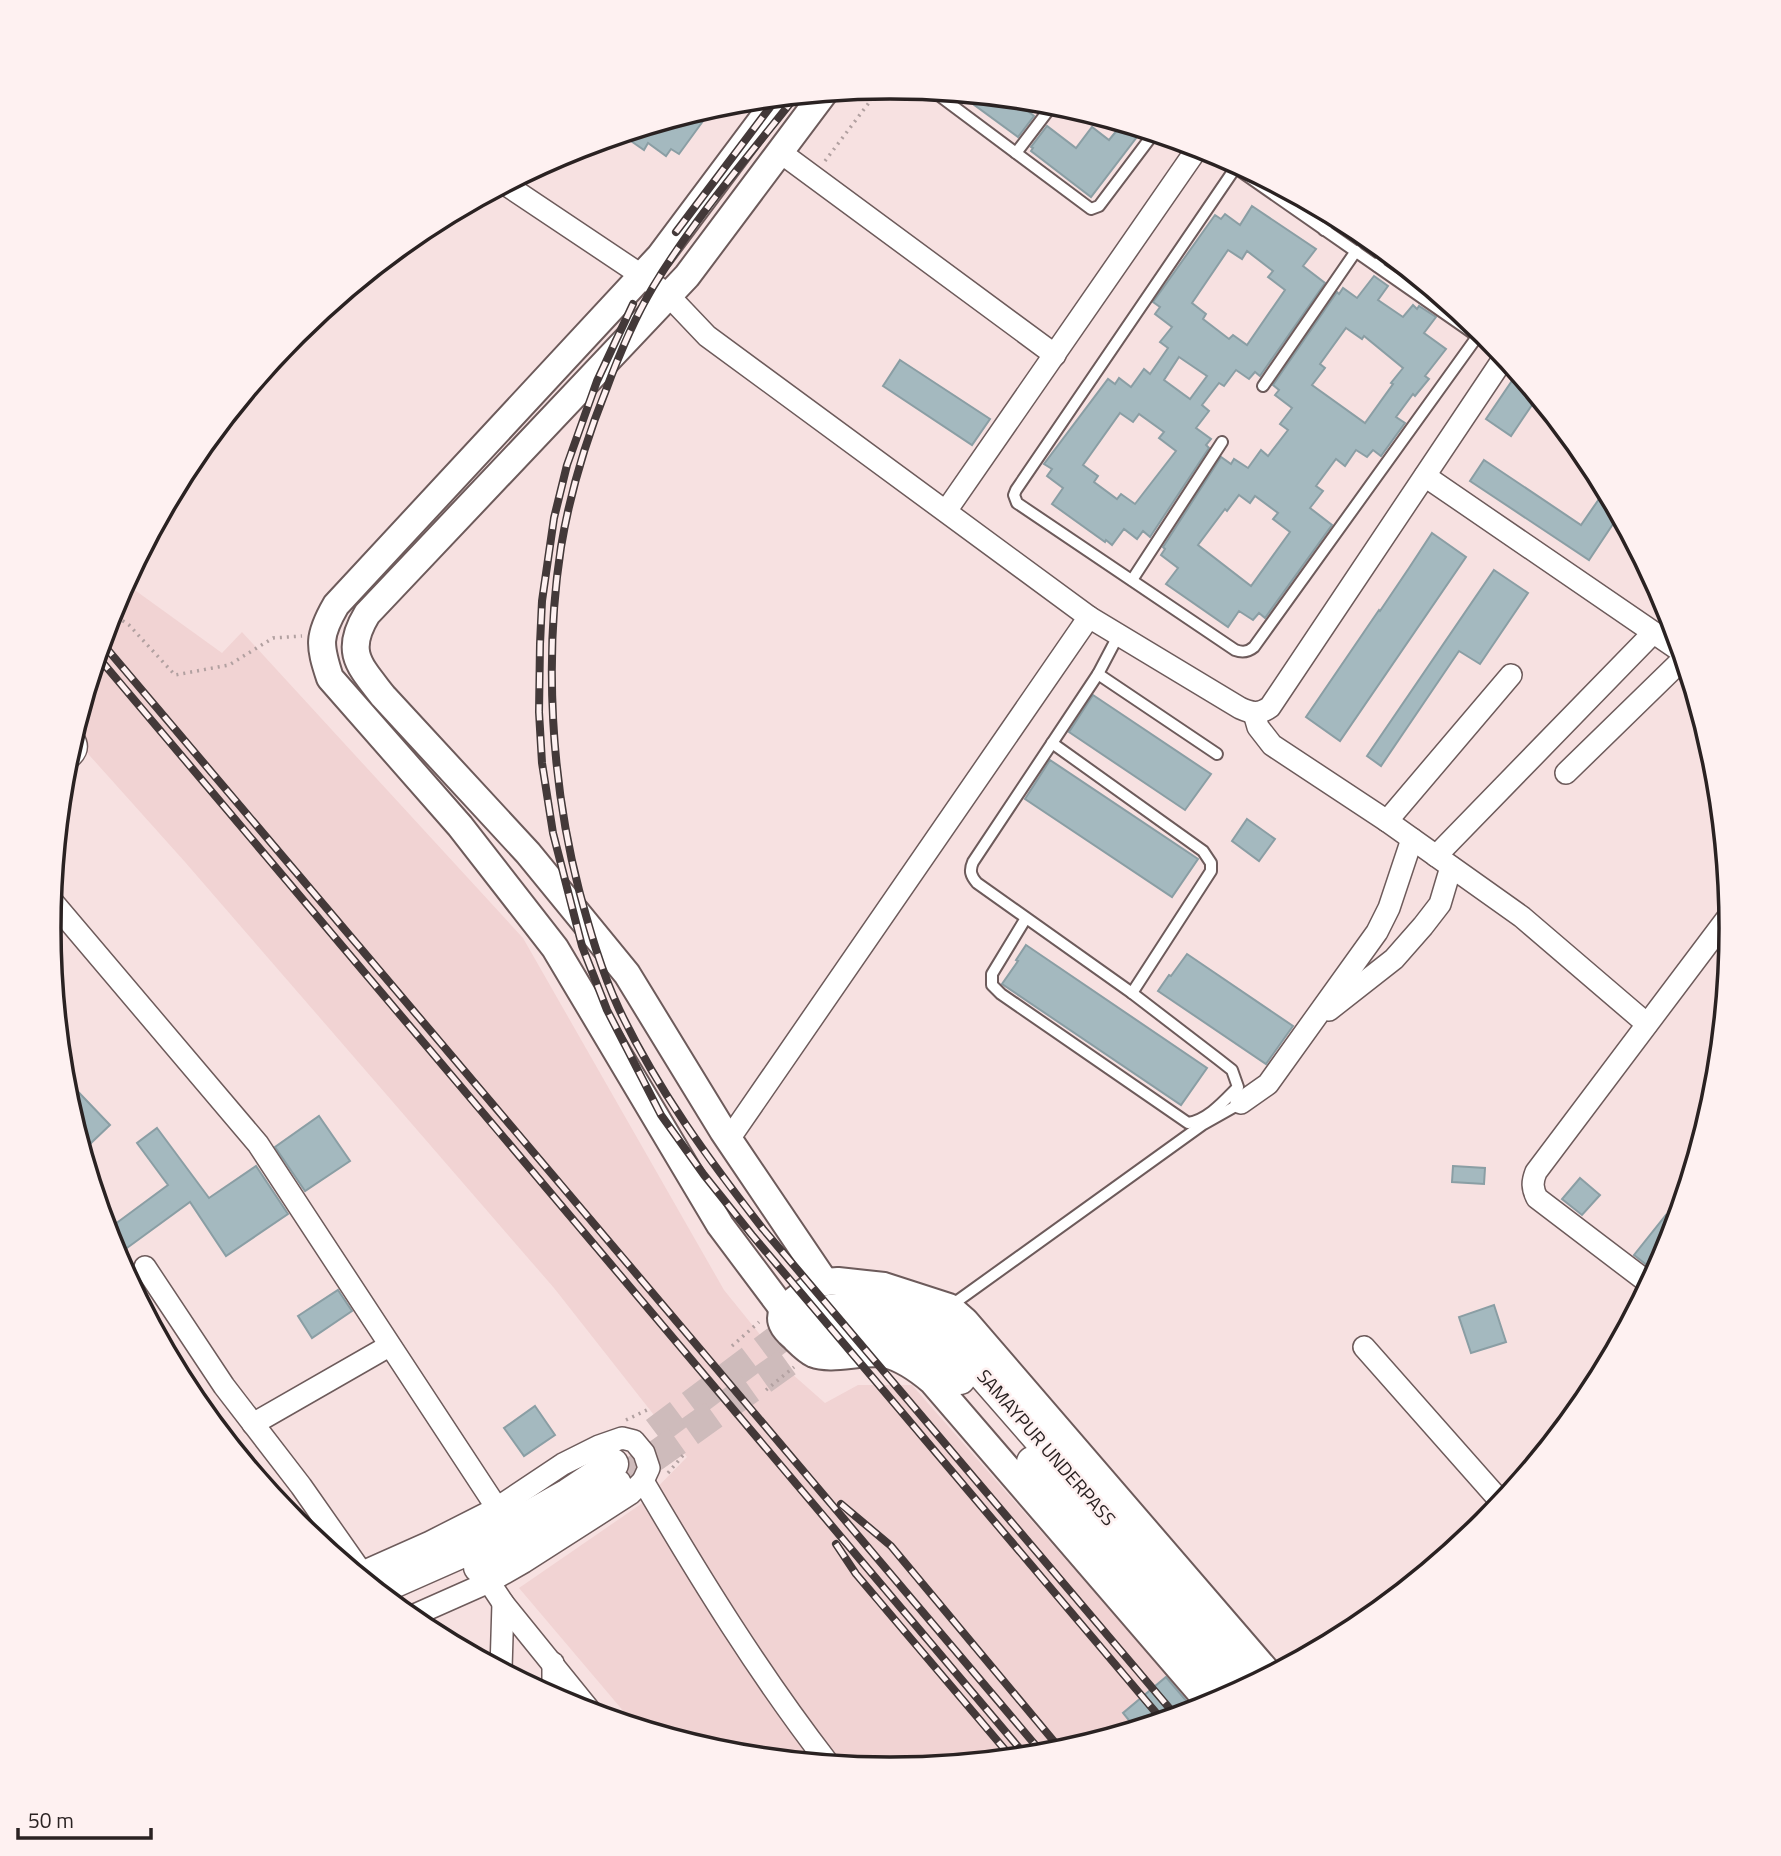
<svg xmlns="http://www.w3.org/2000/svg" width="1781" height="1856" font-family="'Titillium Web',sans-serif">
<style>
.built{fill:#f1d3d3}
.building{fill:#a4b9bf;stroke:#8a9ea4;stroke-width:2;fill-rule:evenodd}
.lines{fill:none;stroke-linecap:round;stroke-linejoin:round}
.secondary-tunnel{stroke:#cebbbb;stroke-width:30;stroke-dasharray:30 15;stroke-linecap:butt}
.service-casing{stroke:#6d5b5b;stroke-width:14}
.minor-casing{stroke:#6d5b5b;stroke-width:24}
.tertiary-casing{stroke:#6d5b5b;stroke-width:30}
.secondary-casing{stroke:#6d5b5b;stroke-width:33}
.path{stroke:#b1a0a0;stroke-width:3.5;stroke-dasharray:2 5;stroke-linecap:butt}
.service{stroke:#fff;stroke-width:10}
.minor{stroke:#fff;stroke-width:21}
.tertiary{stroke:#fff;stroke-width:26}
.secondary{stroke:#fff;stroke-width:30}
.rail-casing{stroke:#433939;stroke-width:8}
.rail{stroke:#fef1f1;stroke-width:5;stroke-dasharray:16;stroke-linecap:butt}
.labels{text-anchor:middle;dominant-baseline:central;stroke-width:5;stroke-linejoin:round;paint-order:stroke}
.street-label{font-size:19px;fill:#2a2222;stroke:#fef1f1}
.rim{fill:none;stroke:#2a2222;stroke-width:3.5}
</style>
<rect width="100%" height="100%" fill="#f7e1e1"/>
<!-- built -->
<polygon class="built" points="125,583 222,653 242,632 523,938 724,1290 791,1373 825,1403 858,1385 912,1385 1198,1710 1054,1753 890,1769 726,1753 636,1726 519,1588 641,1504 687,1457 554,1288 185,862 73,737 113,606"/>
<!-- building -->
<g class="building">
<polygon points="958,93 1036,101 1028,111 1034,116 1018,137"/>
<polygon points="714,106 679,154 671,149 666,156 648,143 644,150 628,139 632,131"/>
<polygon points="1123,123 1143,129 1091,197 1031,151 1033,148 1031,147 1047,126 1076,148 1092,127 1109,140"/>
<path d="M 1252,206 L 1316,249 L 1303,266 L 1325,283 L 1260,376 L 1255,372 L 1249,379 L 1236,370 L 1224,386 L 1219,383 L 1202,405 L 1209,411 L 1196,428 L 1211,439 L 1206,445 L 1209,448 L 1150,537 L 1143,531 L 1137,539 L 1124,529 L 1112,545 L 1106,540 L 1105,542 L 1052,504 L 1063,488 L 1047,476 L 1052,469 L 1044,464 L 1108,379 L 1115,384 L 1119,378 L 1131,387 L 1144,369 L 1150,374 L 1168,348 L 1160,342 L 1172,327 L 1155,314 L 1160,307 L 1153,302 L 1215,215 L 1221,219 L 1225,214 L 1240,225 ZM 1228,250 L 1242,259 L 1247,251 L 1273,271 L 1268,277 L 1285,290 L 1247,345 L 1233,335 L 1229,339 L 1203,319 L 1206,314 L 1192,303 ZM 1179,357 L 1207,376 L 1190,399 L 1164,380 ZM 1120,413 L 1133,422 L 1139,414 L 1164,432 L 1159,438 L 1176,451 L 1135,504 L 1121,494 L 1117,499 L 1094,482 L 1098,476 L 1083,465 Z"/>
<path d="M 1374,276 L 1388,286 L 1378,300 L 1403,317 L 1413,305 L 1417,309 L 1419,306 L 1436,317 L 1424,333 L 1446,349 L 1425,376 L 1429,379 L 1415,396 L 1413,394 L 1396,417 L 1405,423 L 1381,456 L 1373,450 L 1367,457 L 1356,450 L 1345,466 L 1336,459 L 1316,486 L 1323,491 L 1310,508 L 1332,525 L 1265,618 L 1259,613 L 1253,620 L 1239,611 L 1228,627 L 1166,584 L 1178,568 L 1161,555 L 1165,549 L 1163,547 L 1221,457 L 1231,464 L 1234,459 L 1248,468 L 1261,450 L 1268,456 L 1288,430 L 1280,424 L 1292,408 L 1275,395 L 1279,390 L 1273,385 L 1337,292 L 1339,294 L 1343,288 L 1357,298 ZM 1346,328 L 1362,339 L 1364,336 L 1403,368 L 1391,383 L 1393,384 L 1365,423 L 1312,385 L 1325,368 L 1320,364 ZM 1239,495 L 1250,503 L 1255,496 L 1278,513 L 1273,519 L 1290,532 L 1251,586 L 1198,545 L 1225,509 L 1227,511 Z"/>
<polygon points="900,360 990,419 972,445 883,386"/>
<polygon points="1518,372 1538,396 1511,436 1486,419"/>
<polygon points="1484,460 1581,525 1606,489 1619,515 1589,560 1470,481"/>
<polygon points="1432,533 1466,557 1340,741 1306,717 1379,610 1380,611 1409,568"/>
<polygon points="1494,570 1528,593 1480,664 1459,651 1381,766 1367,756"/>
<polygon points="1093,695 1211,774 1185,810 1069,732"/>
<polygon points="1050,760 1198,859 1172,897 1025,799"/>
<polygon points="1247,819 1275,839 1259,861 1232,841"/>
<polygon points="1026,945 1207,1068 1181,1105 1002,984 1018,961 1016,960"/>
<polygon points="1187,954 1293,1026 1266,1064 1158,991 1169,975 1171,976"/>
<polygon points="64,1077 110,1125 91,1143 76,1128 65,1092"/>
<polygon points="319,1116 350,1161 305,1191 275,1147"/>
<polygon points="157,1128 209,1198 256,1166 288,1214 226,1256 190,1202 116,1256 107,1230 168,1185 137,1143"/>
<polygon points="1453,1166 1485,1168 1484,1184 1452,1182"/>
<polygon points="1580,1178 1600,1195 1582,1215 1562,1199"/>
<polygon points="1666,1215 1676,1223 1672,1236 1648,1266 1634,1255"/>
<polygon points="338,1290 352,1311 312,1338 298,1316"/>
<polygon points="1494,1305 1506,1342 1471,1353 1459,1317"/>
<polygon points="535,1406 555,1435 524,1456 504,1428"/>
<polygon points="1166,1677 1195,1711 1136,1729 1123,1713"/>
</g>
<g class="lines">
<!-- secondary-tunnel -->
<g class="secondary-tunnel">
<polyline points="655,1432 793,1328"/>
<polyline points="616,1484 811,1345"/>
</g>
<!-- service casing -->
<g class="service-casing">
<g id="service">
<polyline points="933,91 1091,209 1099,206 1154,133"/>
<polyline points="1210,150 1477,336"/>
<polyline points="1016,153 1054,103"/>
<path d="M 1238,164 L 1016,490 L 1014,495 L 1017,503 L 1235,650 C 1243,653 1248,652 1254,647 L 1482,330"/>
<polyline points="1324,230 1334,216"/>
<polyline points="1377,266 1386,251"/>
<polyline points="1263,386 1356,251"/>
<polyline points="1132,580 1222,442"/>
<polyline points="1098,674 1217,754"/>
<polyline points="1052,743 1203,851 1211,863 1211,871 1132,993"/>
<path d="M 1026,918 L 992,974 L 992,985 L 1001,994 L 1188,1123 C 1208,1120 1224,1101 1238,1087 L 1232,1070 L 1218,1059 L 1132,993 L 977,883 C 971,876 969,871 973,862 L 1098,674 L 1118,636"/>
<polyline points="949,1307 1202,1125 1241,1103"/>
</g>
</g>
<!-- minor casing -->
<g class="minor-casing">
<g id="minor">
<polyline points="780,152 1055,355"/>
<path d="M 505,184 L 641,275 L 668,295 L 707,336 L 1089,617 L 1240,708 C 1251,713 1259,715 1270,707 L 1505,356"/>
<polyline points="1425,476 1682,652"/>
<polyline points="946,511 1199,146"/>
<polyline points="1254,713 1258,727 1272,745 1387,821 1522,917 1647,1024"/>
<path d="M 66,761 C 75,754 80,748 73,738"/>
<polyline points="1566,773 1684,658"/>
<polyline points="1387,821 1511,675"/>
<polyline points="1436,856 1653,633"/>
<polyline points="52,901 258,1144 497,1508"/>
<polyline points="1329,1010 1394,959 1423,926 1440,904 1451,867"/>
<polyline points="1241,1103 1268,1084 1377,932 1389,908 1412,839"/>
<polyline points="729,1139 1089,617"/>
<polyline points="145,1267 224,1386 301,1486 362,1573"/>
<path d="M 1650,1284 L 1537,1198 C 1532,1188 1532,1182 1536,1172 L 1731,913"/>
<polyline points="1364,1347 1502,1503"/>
<polyline points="253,1424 389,1346"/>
<path d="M 643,1481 C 700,1578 759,1674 828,1763"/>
<polyline points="358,1574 430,1542 497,1508 563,1464 599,1446 622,1438 634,1441 644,1453 649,1468 643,1481 630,1494 524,1562 489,1582 410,1617"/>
<polyline points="489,1582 503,1603 592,1713"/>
<polyline points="553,1663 553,1697"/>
<polyline points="501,1669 503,1603"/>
</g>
</g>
<!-- tertiary casing -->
<g class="tertiary-casing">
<g id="tertiary">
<path d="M 824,93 L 687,276 L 367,614 C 344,652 359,665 383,696 L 528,853 L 627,974 L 723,1131 L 825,1282"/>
<path d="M 779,97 L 660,256 L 336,605 C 318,636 319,645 330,678 L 460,826 L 555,948 L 720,1225 L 783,1309"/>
<path d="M 1212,1706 L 932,1381 C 919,1370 902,1358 885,1354 C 864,1350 832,1361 814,1354 C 805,1350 796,1339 789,1333 C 781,1325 779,1319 783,1309 L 814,1285 L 825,1282 L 838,1281 L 884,1286 L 949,1307 L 965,1321 L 1270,1675"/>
</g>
</g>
<!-- secondary casing -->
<g class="secondary-casing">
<g id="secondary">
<path d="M 793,1328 C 799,1323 804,1318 811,1315 C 842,1302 901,1309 929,1326 C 944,1335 956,1346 968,1358 L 1253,1684"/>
<path d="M 811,1345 C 823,1334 834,1332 850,1331 C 894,1328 931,1346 960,1379"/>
<polyline points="1032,1462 1177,1629 1232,1695"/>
<polyline points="479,1567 574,1515 616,1484"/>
<polyline points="377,1590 472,1548 568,1494 613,1464"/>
</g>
</g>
<!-- path -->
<g class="path">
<polyline points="825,161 880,88"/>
<polyline points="111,613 129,625 175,675 229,665 273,638 302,636"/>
<polyline points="732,1346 759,1322"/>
<polyline points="766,1390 794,1367"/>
<polyline points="626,1420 649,1409"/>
<polyline points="668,1473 685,1453"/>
</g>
<!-- service -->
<use href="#service" class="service"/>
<!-- minor -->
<use href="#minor" class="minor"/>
<!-- tertiary -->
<use href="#tertiary" class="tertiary"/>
<!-- secondary -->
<use href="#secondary" class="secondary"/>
<!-- rail casing -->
<g class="rail-casing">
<g id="rail">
<path d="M 796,96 C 747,158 694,219 653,287 C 634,319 619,355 606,390 C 586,440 570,493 561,547 C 544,658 551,782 579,890 C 590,931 601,970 619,1009 C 657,1089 709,1160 763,1229 L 1176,1716"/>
<polyline points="676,232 777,98"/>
<polyline points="633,304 597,381 567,465 554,518 542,601 540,644 539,712 542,763 553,833 582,946 607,1010 661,1115 704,1175 752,1235 1163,1721"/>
<polyline points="102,643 1043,1754"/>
<polyline points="98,657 1026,1756"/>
<polyline points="841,1504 891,1546 1062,1751"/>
<polyline points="836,1544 856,1574 1012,1758"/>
</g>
</g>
<!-- rail -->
<use href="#rail" class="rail"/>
</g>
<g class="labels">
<!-- street labels -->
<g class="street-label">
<text transform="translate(1047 1447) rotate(49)">SAMAYPUR UNDERPASS</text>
</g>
</g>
<!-- crop -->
<path d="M0 0H1781V1856H0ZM61 928a829 829 0 1 1 1658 0a829 829 0 1 1-1658 0Z" fill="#fef1f1" fill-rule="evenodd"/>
<path class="rim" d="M61 928a829 829 0 1 1 1658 0a829 829 0 1 1-1658 0Z"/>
<!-- scale -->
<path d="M18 1828v10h133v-10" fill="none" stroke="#2a2222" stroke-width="3.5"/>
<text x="28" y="1828" font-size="21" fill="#2a2222" stroke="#fef1f1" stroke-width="5" paint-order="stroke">50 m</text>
</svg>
